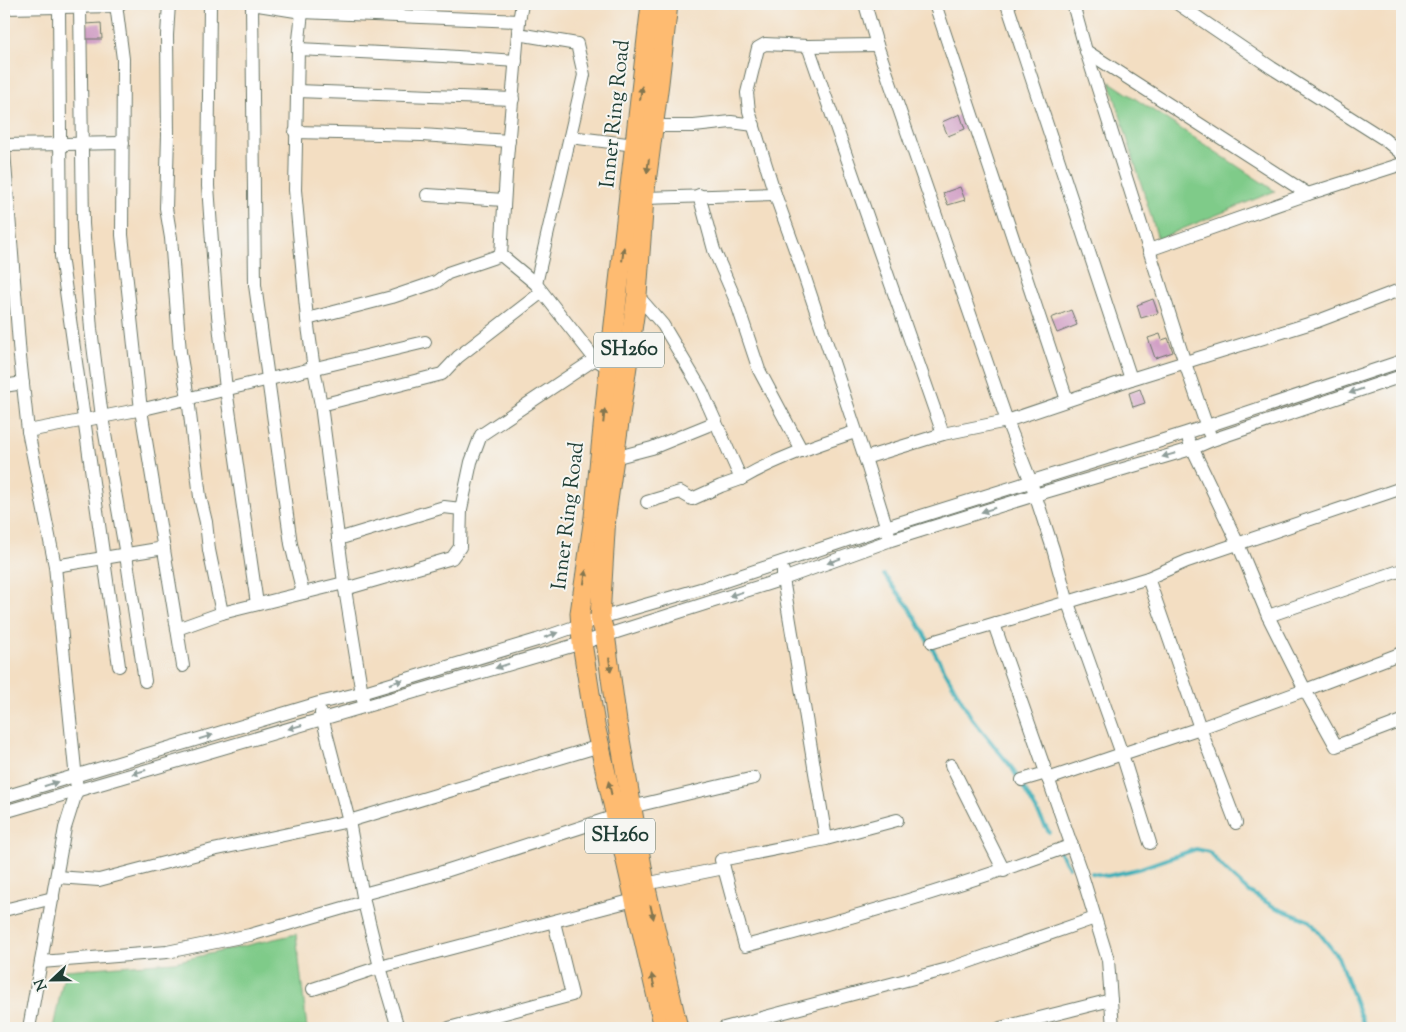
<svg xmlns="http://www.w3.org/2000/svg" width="1406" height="1032" font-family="'Sorts Mill Goudy',serif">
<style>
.green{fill:#7fcb89;stroke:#4f845e}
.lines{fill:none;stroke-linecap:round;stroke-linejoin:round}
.stream{stroke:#3eafb7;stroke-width:4}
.building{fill:#d09dc4}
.minor-casing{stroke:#697566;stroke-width:14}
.highway-casing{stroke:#697566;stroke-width:21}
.minor{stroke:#fff;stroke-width:12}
.highway{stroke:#febb71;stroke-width:19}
.oneway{fill:#83764f}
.oneway2{fill:#8f9e9a}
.labels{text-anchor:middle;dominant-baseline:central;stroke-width:4;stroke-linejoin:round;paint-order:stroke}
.shield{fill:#f6f6f2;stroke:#60746d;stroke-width:1}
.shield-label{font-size:20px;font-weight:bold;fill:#1f3d34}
.street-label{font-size:21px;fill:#1f3d34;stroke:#f6f6f2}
</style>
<rect width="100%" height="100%" fill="#f6f6f2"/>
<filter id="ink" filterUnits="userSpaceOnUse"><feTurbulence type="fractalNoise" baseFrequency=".02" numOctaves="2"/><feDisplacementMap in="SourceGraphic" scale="10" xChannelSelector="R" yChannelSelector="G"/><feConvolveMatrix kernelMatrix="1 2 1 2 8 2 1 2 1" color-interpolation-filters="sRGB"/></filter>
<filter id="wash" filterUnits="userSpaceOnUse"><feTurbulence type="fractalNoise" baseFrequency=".0096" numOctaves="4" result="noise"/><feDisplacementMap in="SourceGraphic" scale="20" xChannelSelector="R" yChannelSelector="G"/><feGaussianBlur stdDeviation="1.12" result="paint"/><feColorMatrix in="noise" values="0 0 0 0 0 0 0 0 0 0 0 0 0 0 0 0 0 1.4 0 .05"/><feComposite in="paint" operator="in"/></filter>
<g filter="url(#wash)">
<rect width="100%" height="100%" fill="#f3dec2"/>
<!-- green -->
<g class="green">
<polygon points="1110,82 1275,191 1158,239"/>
<polygon points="296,934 307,1028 53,1028 65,970 174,962"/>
</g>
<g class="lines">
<!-- stream -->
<g class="stream">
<polyline points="884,575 909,607 971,717 1012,768 1049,832"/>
<polyline points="1060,852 1069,867"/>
<polyline points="1092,873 1107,876 1138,869 1196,849 1209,852 1226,871 1248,891 1276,908 1310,921 1338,957 1365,1028"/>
</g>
</g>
<g id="blocks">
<!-- building -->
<g class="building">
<polygon points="101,23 102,39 86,39 86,24"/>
<polygon points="960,114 965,129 948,136 942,122"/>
<polygon points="960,187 965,200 948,205 943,193"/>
<polygon points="1153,299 1158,313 1141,318 1137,305"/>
<polygon points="1071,310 1077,325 1057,333 1051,318"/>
<polygon points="1160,334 1162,340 1168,338 1173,352 1155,358 1148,338"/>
<polygon points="1140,389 1145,403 1133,407 1129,393"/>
</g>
</g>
</g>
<g filter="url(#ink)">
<use href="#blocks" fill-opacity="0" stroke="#697566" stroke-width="1"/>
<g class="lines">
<!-- minor casing -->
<g class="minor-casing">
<g id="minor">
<polyline points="116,4 123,59 122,235 141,410 177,629 222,613 344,583"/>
<polyline points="169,4 167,35 168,135 166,208 171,238 180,352 188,398 200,497 206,522 209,550 222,613"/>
<polyline points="210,4 208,186 216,297 226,389 257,604"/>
<polyline points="252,4 255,285 291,544 303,593"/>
<polyline points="252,4 302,12 519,21"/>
<polyline points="522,4 519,21 507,159 501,255 536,284 595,359 609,368"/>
<polyline points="865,4 877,45 1007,421 1031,482 1053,549 1068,603 1122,754 1048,779"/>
<polyline points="935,4 1067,400"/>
<polyline points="1007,4 1131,379"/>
<polyline points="1073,4 1086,51 1185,363 1209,433"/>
<polyline points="1178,4 1272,68 1384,139 1402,154"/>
<polyline points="59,7 61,256 119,666"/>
<polyline points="80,7 83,224 91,329 102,417 126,555 145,681"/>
<polyline points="4,8 116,6 120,4"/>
<polyline points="302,12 298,49 295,190 307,319 314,369 321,405 344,583 363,700"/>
<polyline points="518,34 577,44 584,75 536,284"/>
<polyline points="808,46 877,45"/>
<polyline points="298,49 443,56 516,61"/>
<polyline points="1086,51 1308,194"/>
<polyline points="297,91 513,99"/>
<polyline points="653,126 694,126 731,122 754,125"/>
<polyline points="295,132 422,135 509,141"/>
<polyline points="570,137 635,145"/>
<polyline points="4,145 123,143"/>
<polyline points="4,151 20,357 28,431 55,566 77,790 65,828 29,1028"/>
<polyline points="427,195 504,200"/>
<polyline points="699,195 714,250 736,301 759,370 802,451"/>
<polyline points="644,198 775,194"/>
<polyline points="1149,250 1308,194 1402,164"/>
<path d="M 637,295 L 663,325 L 701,389 L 741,479 C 777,458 816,445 855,432"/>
<polyline points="307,319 392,297 436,282 448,273 501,255"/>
<polyline points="4,386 23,383"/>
<polyline points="321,405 442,374 458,357 542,292"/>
<polyline points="28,431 148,408 425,342"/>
<polyline points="614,458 652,448 716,422"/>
<polyline points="865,458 943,434 1007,421 1131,379 1318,321 1402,289"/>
<polyline points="647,502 680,492 692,499 721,486 741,479"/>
<polyline points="889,535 865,458 802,269 775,194 749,111 747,93 758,48 765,44 808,46 943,434"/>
<polyline points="338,539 444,507 461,509"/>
<polyline points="55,566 164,548"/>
<polyline points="783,571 783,579 826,839 897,820"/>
<polyline points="1148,578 1200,728 1236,823"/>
<polyline points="345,589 452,558 460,547 461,509 471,462 481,435 595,359"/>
<polyline points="1268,616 1402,570"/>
<polyline points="177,629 183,666"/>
<polyline points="932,642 996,623"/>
<polyline points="1402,653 1305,690 1336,746 1402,721"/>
<polyline points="321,713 349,821 364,902 380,967 398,1028"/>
<polyline points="951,765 1004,871"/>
<polyline points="1022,780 1046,773"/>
<polyline points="4,797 319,703 361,693 537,640 600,618 704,588 886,527 1186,433 1402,361"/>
<polyline points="631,807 754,778"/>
<polyline points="4,812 582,643 783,579 891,540 1035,495 1191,449 1212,440 1402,376"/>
<polyline points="1150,843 1122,754 1200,728 1305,690 1268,616 1238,544 1189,441"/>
<polyline points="724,868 721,860 826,839"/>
<polyline points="57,877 99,880 213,850 349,821 600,746"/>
<path d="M 645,884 L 724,868 L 745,946 C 856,917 965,885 1072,845"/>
<polyline points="363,894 430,876 616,816"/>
<polyline points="4,910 53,898"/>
<polyline points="41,962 167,952 250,935 364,902"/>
<polyline points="313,989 380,967 634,900"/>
<polyline points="449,1028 572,995 554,922"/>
<polyline points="724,1028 948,969 1095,918"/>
<polyline points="1000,1028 1111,1000"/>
<polyline points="1113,1028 1108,960 1082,875 994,624 1148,578 1187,561 1402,488"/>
</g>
</g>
<!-- highway casing -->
<g class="highway-casing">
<g id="highway">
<polyline points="651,4 609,368 594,517 580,613 582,643 595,725 664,1028"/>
<polyline points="668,4 659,83 644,198 637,295 606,515 600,618 605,634 617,722 645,884 678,1028"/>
</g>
</g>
<!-- minor -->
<use href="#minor" class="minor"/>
<!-- highway -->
<use href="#highway" class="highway"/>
</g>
<!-- one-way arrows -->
<defs><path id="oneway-solid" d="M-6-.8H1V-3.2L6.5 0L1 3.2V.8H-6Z" transform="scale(1.25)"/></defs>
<g class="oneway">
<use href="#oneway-solid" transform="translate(641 93) rotate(-83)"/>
<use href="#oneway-solid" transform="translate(648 166) rotate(97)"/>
<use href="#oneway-solid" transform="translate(623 254) rotate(-83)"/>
<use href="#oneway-solid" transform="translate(604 416) rotate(-84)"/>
<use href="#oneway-solid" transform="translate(585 577) rotate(-81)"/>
<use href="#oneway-solid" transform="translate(610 665) rotate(83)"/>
<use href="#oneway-solid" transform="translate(610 788) rotate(-103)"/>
<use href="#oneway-solid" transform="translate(652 912) rotate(77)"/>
<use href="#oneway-solid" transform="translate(653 981) rotate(-103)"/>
</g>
<g class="oneway2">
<use href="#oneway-solid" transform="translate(1356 391) rotate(161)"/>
<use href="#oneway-solid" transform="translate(1169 455) rotate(164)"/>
<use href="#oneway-solid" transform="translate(988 510) rotate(163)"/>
<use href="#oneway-solid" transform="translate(834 561) rotate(160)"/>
<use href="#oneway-solid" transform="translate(736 594) rotate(163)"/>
<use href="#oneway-solid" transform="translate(551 635) rotate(-20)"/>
<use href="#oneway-solid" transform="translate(502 666) rotate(163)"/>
<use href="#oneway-solid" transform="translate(396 682) rotate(-17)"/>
<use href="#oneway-solid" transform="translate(295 727) rotate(164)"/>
<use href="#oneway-solid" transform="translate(206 737) rotate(-17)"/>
<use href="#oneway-solid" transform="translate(139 772) rotate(164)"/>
<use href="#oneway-solid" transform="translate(51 784) rotate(-17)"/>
</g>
</g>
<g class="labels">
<!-- shield labels -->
<g class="shield">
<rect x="594" y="332.5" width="70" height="35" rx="4"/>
<rect x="585" y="818.5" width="70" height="35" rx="4"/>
</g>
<g class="shield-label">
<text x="629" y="350">SH260</text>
<text x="620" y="836">SH260</text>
</g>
<!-- street labels -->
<g class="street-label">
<text transform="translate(616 114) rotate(-84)">Inner Ring Road</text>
<text transform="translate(569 516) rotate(-83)">Inner Ring Road</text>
</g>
</g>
<!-- margin -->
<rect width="1406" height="1032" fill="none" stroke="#f6f6f2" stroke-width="20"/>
<!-- north arrow -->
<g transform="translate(52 980) rotate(248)" stroke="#f6f6f2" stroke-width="4" paint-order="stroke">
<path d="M0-4L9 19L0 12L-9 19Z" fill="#1f3d34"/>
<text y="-8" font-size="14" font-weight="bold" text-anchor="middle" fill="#1f3d34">N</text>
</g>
</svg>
